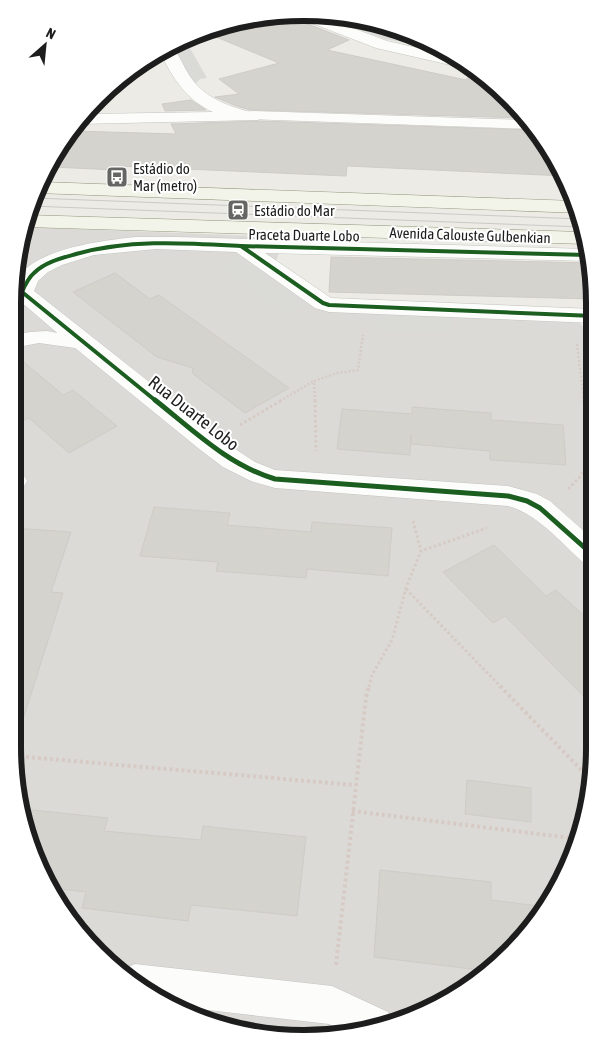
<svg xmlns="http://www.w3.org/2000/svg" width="607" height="1051" font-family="'Asap Condensed',sans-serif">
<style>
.residential{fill:#dbdad7}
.parking{fill:#dadad7}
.building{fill:#d5d3ce;stroke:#cfccc7}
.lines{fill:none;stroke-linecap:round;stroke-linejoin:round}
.lane-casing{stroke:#c4c4c1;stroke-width:1}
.street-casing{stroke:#c4c4c1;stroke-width:1}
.secondary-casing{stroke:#92977c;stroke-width:1}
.path-far2{stroke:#d7cac4;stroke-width:2.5;stroke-dasharray:2 2;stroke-linecap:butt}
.path-far1{stroke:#d7cac4;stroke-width:3;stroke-dasharray:2.5 2.5;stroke-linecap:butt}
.path{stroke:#d7cac4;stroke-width:4;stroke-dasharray:3 3;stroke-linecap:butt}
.lane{fill:#fcfcfb;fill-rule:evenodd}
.street{fill:#fcfcfb;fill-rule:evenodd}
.secondary{fill:#f2f4e9;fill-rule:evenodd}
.tram{stroke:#cacac9;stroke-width:1}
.cycleway-far1-casing{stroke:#fff;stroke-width:6}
.cycleway-casing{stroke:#fff;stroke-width:8}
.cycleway-far1{stroke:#1b5e20;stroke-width:4}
.cycleway{stroke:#1b5e20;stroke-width:5}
.labels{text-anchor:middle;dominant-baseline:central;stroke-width:4;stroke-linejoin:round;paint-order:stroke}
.far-poi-label{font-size:15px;fill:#1d1d1d;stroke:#fff;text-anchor:start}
.far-street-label{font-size:15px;fill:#1d1d1d;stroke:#fff}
.street-label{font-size:18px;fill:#1d1d1d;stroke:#fff}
.rim{fill:none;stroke:#1d1d1d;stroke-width:6}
</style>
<rect width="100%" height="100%" fill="#ecebe5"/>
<!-- residential -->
<g class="residential">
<polygon points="330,18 360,18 432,48 385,39"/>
<polygon points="25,227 284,237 276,262 323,303 574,316 594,341 594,767 579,841 546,909 481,978 415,1016 322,1038 228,1029 142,989 72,924 28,841 13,747 13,284"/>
</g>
<!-- parking -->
<g class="parking">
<polygon points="187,43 207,78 200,79 194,85 175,48"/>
<polygon points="238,257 306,306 287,316 219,265"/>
<polygon points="376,315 452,318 453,333 375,330"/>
</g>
<!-- building -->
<g class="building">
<polygon points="246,18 302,18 305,23 349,40 327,50 466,80 474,69 509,98 525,118 251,110 236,106 215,97 239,94 219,79 279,63 209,34"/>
<polygon points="332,18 360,18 379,26 367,31"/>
<polygon points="191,100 206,110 165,111 162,104"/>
<polygon points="259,121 534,130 555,158 564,176 347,166 346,176 117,166 115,170 53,167 54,164 51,164 61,142 73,131 176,134 171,124"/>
<polygon points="331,257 590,263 594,284 594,299 329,292"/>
<polygon points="115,273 150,299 159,295 289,388 245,413 192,373 193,368 157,357 73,292"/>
<polygon points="13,353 63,395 73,390 117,426 69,453 29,418 13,426"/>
<polygon points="412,407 491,413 491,420 563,425 566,465 490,460 490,451 411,444 411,434 410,455 337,449 342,409 412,414"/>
<polygon points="154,507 230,513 227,525 311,532 312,522 392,528 388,576 307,569 306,578 216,571 218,562 140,556"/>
<polygon points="13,528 71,532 51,592 63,593 20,729 13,728"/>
<polygon points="494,545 546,596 556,590 594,625 594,707 505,616 493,623 443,572"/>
<polygon points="467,780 531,788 531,822 465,814"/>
<polygon points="23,809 108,818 104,831 201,840 203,826 306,837 297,916 191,905 188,921 82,908 86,892 53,888 28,841"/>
<polygon points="380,870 491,882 491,900 547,907 488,971 374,957"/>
</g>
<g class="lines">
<!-- lane casing -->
<g class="lane-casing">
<g id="lane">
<polygon points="252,111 527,120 533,129 247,119 244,116 247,113"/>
<polygon points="22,286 29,288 32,292 20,312 13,314 13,291 15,288"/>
<polygon points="47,331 89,339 92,343 89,347 82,349 39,343 13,348 13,335 30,332"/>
</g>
</g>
<!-- street casing -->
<g class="street-casing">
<g id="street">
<polygon points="304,18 326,18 387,41 449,55 465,61 473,68 468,69 376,48 306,21"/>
<path d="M 174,48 C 180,57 184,67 189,75 C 202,95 222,104 243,110 C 247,112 253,111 258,112 L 261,116 L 258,120 L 79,124 L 89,114 L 213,112 C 187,100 173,79 161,54 Z"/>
<path d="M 135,237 L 177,237 L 587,249 L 588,261 L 265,253 L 331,298 L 594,309 L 594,323 L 329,312 L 315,308 L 236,252 L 156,249 L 94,255 L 62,265 L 48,272 L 38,281 L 34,291 L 229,445 L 255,462 L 275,470 L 508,486 L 537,494 L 550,501 L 594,540 L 594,567 L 584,563 C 561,543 538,514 508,506 L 275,488 L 251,481 L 223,467 L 198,448 L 69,343 L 13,295 C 13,250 101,241 135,237 Z"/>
<polygon points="13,472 23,474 27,481 23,488 13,490"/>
<polygon points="135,964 332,986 388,1012 392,1022 346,1032 329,1024 181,1007 142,989 121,970"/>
</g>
</g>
<!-- secondary casing -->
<g class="secondary-casing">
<g id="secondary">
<polygon points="42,182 575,201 580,213 36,193"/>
<polygon points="27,215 583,232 586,244 26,227"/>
</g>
</g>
<!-- path-far2 -->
<g class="path-far2">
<polyline points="577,344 584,401"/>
<polyline points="280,401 314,381"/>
<polyline points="315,401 314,381 337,373 358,370 363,335"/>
</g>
<!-- path-far1 -->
<g class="path-far1">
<polyline points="315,400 316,451"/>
<polyline points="240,425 282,400"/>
<polyline points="568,489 580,477 591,457 584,400"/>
<polyline points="413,521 421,551"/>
<polyline points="406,589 501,687"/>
<polyline points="369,687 372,675 392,640 406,588 421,551 487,528"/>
</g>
<!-- path -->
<g class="path">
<polyline points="500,686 591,780"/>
<polyline points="14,756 355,785"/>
<polyline points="352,811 579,839"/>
<polyline points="336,965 366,697 369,686"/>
</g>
<!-- lane -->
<use href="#lane" class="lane"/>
<!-- street -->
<use href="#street" class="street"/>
<!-- secondary -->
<use href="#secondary" class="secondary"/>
<!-- tram -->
<g class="tram">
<polyline points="34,198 581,219"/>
<polyline points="30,206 582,227"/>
</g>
<!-- cycleway-far1 casing -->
<g class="cycleway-far1-casing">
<g id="cycleway-far1">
<polyline points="588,255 241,246 323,303 329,305 594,316"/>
<path d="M 156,401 L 22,292 C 25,285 28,278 34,273 C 45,262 62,258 76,254 C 131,239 185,243 241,246"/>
</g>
</g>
<!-- cycleway casing -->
<g class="cycleway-casing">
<path id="cycleway" d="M 155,400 C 193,430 228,465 275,479 L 508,496 L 527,501 L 540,508 L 594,556"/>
</g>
<!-- cycleway-far1 -->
<use href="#cycleway-far1" class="cycleway-far1"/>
<!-- cycleway -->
<use href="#cycleway" class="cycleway"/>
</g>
<!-- icons -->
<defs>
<g id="bus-square" transform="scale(1.125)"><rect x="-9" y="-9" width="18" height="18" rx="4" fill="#656563" stroke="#fff"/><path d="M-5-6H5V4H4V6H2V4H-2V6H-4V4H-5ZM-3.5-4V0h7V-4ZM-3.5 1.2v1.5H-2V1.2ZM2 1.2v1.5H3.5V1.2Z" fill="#fff"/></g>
<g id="station-square" transform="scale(1.125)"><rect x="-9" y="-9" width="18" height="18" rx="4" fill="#656563" stroke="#fff"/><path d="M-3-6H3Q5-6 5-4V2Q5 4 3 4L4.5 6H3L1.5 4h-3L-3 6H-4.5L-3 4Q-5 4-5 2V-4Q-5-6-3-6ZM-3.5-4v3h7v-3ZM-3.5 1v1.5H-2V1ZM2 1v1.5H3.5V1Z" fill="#fff"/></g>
</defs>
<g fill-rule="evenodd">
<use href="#bus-square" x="117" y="177"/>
<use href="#station-square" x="238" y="210"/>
</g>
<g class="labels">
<!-- far-poi labels -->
<g class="far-poi-label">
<text x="133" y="168">Estádio do<tspan x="133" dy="17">Mar (metro)</tspan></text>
<text x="254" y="210">Estádio do Mar</text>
</g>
<!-- far-street labels -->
<g class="far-street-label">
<text transform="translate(304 235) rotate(1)">Praceta Duarte Lobo</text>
<text transform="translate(470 235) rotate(2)">Avenida Calouste Gulbenkian</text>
</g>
<!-- street labels -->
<g class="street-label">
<text transform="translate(194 413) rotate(38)">Rua Duarte Lobo</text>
</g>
</g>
<!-- crop -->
<path d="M0 0H607V1051H0ZM303 21H304A282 282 0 0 1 586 303V748A282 282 0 0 1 304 1030H303A282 282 0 0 1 21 748V303A282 282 0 0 1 303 21Z" fill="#fff" fill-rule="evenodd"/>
<path class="rim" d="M303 21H304A282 282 0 0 1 586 303V748A282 282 0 0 1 304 1030H303A282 282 0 0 1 21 748V303A282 282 0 0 1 303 21Z"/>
<!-- north arrow -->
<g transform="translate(45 45) rotate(27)" stroke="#ffffff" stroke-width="4" paint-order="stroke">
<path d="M0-4L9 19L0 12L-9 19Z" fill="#1d1d1d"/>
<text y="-8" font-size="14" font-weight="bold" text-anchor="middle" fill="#1d1d1d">N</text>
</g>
</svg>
